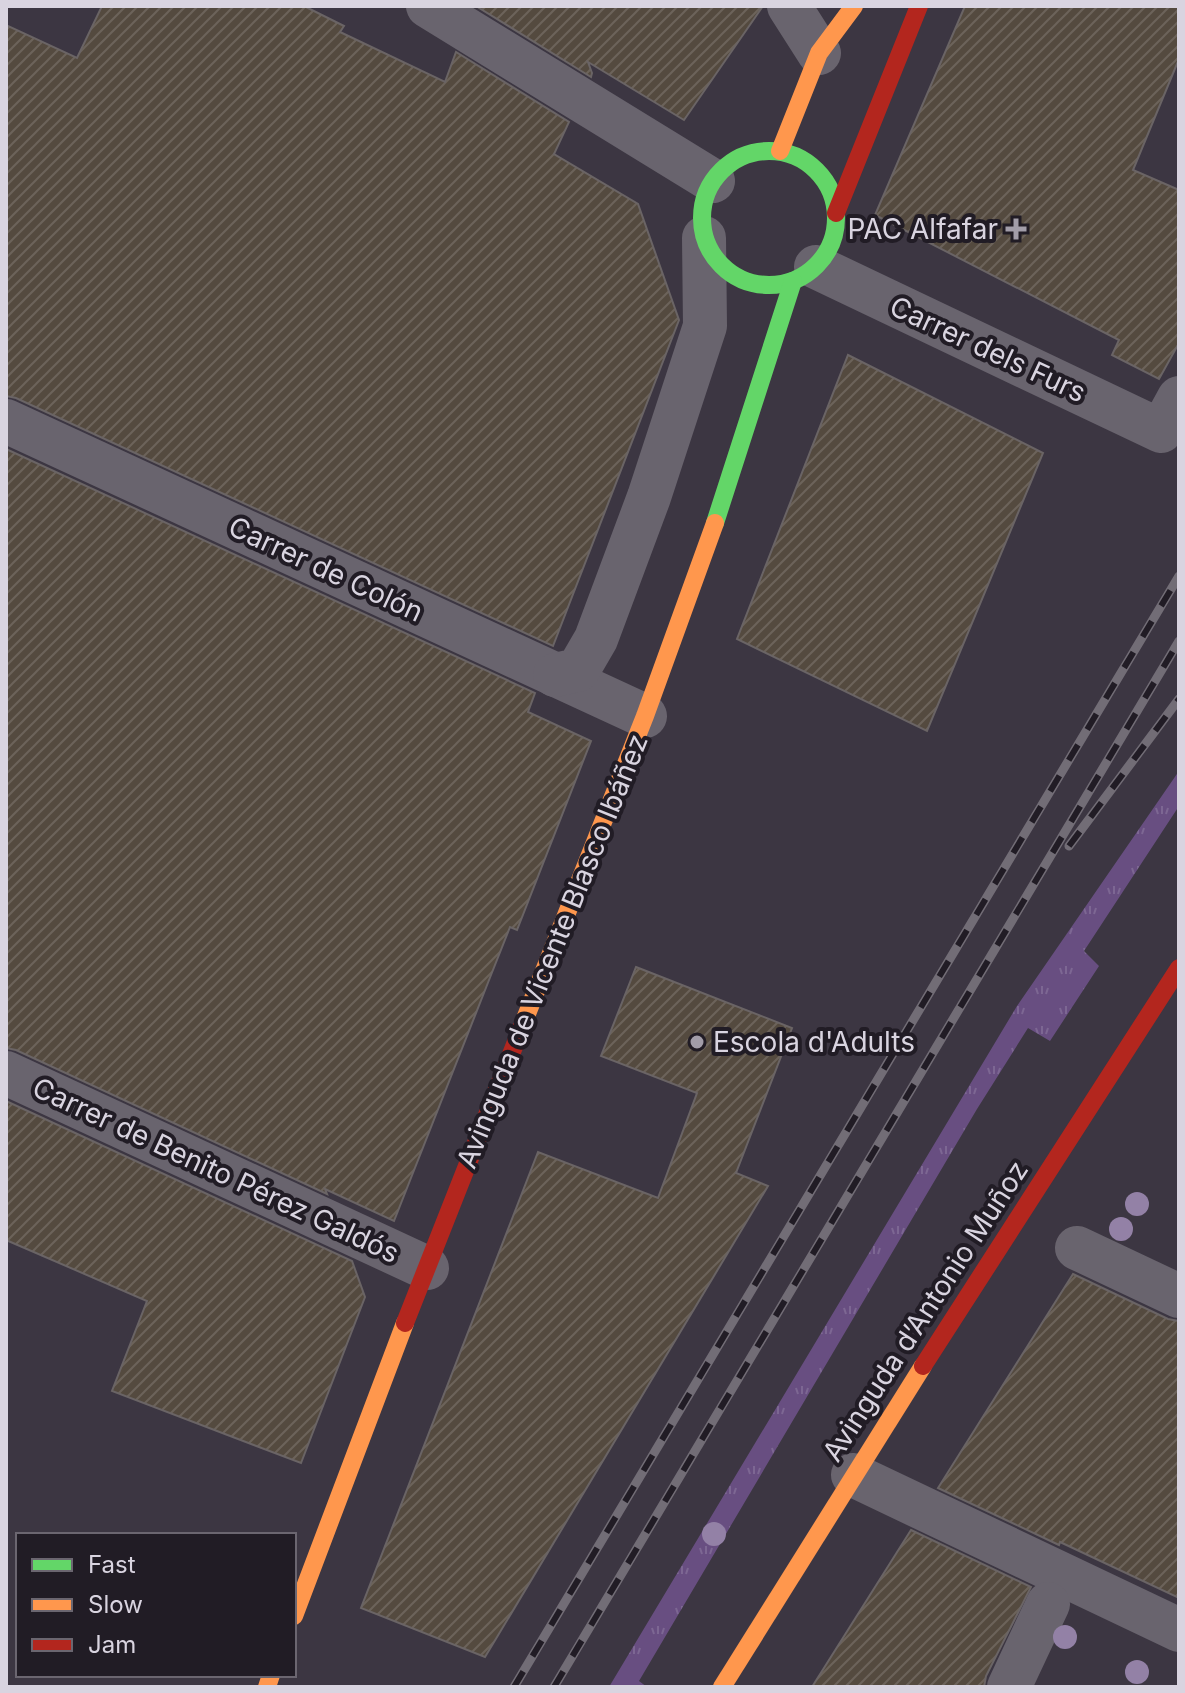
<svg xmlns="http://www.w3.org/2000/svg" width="1185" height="1693" font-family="Inter,sans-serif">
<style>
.grass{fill:url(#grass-tufts)}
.building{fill:url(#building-hatch);stroke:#6a6465;stroke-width:2}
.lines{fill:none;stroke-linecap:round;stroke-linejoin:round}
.street{stroke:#69646e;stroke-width:44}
.fast{stroke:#63d668;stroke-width:18}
.slow{stroke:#ff974d;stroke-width:18}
.jam{stroke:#b3261e;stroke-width:18}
.rail-casing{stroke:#726d76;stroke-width:9}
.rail{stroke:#211c25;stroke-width:6;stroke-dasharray:18;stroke-linecap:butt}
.tree{fill:#9381a6}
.poi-dot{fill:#a29da9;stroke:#211c25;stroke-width:3}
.labels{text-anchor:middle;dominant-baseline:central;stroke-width:8;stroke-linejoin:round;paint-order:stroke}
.poi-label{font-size:28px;fill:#d9d4e0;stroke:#211c25;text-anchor:end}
.street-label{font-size:28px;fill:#d9d4e0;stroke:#211c25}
</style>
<defs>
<pattern id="grass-tufts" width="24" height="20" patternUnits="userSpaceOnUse" patternTransform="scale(2)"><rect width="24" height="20" fill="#684e81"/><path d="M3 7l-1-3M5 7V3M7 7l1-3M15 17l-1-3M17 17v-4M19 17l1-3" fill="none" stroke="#7d6793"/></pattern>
<pattern id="building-hatch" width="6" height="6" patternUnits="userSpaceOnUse" patternTransform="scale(2)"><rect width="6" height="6" fill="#544a3f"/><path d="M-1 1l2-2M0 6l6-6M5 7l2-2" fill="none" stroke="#6c635a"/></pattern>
</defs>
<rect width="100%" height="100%" fill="#3c3642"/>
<!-- grass -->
<polygon class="grass" points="1179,771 1179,806 1084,951 1099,966 1050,1041 1028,1028 977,1109 639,1681 647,1687 609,1687 1017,1006"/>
<!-- building -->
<g class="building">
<polygon points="102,6 304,6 344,26 340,32 445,82 456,52 569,122 554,154 638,204 679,320 553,646 16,398 6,396 6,25 77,58"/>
<polygon points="476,6 763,6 684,120 588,62 592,73 591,77"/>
<polygon points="965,6 1179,6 1179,59 1133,170 1179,190 1179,343 1159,379 1112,355 1119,340 875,215"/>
<polygon points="848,355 1043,453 927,731 737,639"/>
<polygon points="6,449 535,693 528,712 591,741 517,930 510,927 491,975 394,1221 325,1189 327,1194 16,1050 6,1048"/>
<polygon points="636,967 792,1028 736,1173 768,1186 485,1657 361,1608 538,1152 658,1198 697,1093 601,1056"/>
<polygon points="6,1101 352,1261 365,1297 301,1463 112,1391 147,1301 6,1240"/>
<polygon points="1073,1274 1168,1319 1179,1321 1179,1598 1060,1542 1059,1545 938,1488"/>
<polygon points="911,1530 1031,1587 986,1676 984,1687 812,1687"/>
</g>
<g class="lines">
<!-- street -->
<g class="street">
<polyline points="428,6 713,181"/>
<polyline points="789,6 819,53"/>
<polyline points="816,267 1161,431 1179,398"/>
<polyline points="6,421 645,716"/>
<polyline points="555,675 578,670 596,639 649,497 705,326 704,238"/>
<polyline points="6,1073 427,1268"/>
<polyline points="1077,1248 1179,1296"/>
<polyline points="853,1475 1179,1630"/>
<polyline points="1009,1687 1048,1604"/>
</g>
<!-- fast -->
<g class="fast">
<circle cx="769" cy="218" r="67"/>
<polyline points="715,523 793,281"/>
</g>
<!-- slow -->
<g class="slow">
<polyline points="780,151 819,53 854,6"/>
<polyline points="523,1024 645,716 715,523"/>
<polyline points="294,1616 405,1323"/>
<polyline points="267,1687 271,1675"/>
<polyline points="722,1687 923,1366"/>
</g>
<!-- jam -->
<g class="jam">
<polyline points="836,213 919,6"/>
<polyline points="405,1323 523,1024"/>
<polyline points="923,1366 1179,968"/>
</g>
<!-- rail casing -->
<g class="rail-casing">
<g id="rail">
<polyline points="1069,846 1179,699"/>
<polyline points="514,1687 1179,576"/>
<polyline points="554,1687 1179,641"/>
</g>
</g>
<!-- rail -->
<use href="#rail" class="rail"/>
</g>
<!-- trees -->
<g class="tree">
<circle cx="1137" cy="1204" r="12"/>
<circle cx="1121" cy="1229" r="12"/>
<circle cx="714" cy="1534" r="12"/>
<circle cx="1065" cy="1637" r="12"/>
<circle cx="1137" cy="1672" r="12"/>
</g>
<!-- markers -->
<g class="poi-dot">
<path d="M1012 217h8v8h8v8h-8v8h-8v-8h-8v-8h8z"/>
<circle cx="697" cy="1042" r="8"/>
</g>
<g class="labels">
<!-- poi labels -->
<g class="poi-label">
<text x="998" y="229">PAC Alfafar</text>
<text x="713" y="1042" text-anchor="start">Escola d'Adults</text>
</g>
<!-- street labels -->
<g class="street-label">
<text transform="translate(988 349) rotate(25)">Carrer dels Furs</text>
<text transform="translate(326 569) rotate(25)">Carrer de Colón</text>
<text transform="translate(552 951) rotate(-68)">Avinguda de Vicente Blasco Ibáñez</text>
<text transform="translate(216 1170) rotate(25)">Carrer de Benito Pérez Galdós</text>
<text transform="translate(925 1311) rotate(-57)">Avinguda d’Antonio Muñoz</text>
</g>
</g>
<!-- border -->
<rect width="1185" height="1693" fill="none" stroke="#d9d4e0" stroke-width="16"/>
<!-- legend -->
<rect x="16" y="1533" width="280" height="144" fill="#211c25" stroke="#6b6670" stroke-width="2"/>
<rect x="32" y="1559" width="40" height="12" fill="#63d668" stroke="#6b6670" stroke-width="2"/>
<text x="88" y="1573" font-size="24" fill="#d9d4e0">Fast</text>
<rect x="32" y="1599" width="40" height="12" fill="#ff974d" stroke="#6b6670" stroke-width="2"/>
<text x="88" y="1613" font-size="24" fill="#d9d4e0">Slow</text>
<rect x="32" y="1639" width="40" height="12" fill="#b3261e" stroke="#6b6670" stroke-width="2"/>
<text x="88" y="1653" font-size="24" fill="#d9d4e0">Jam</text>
</svg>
